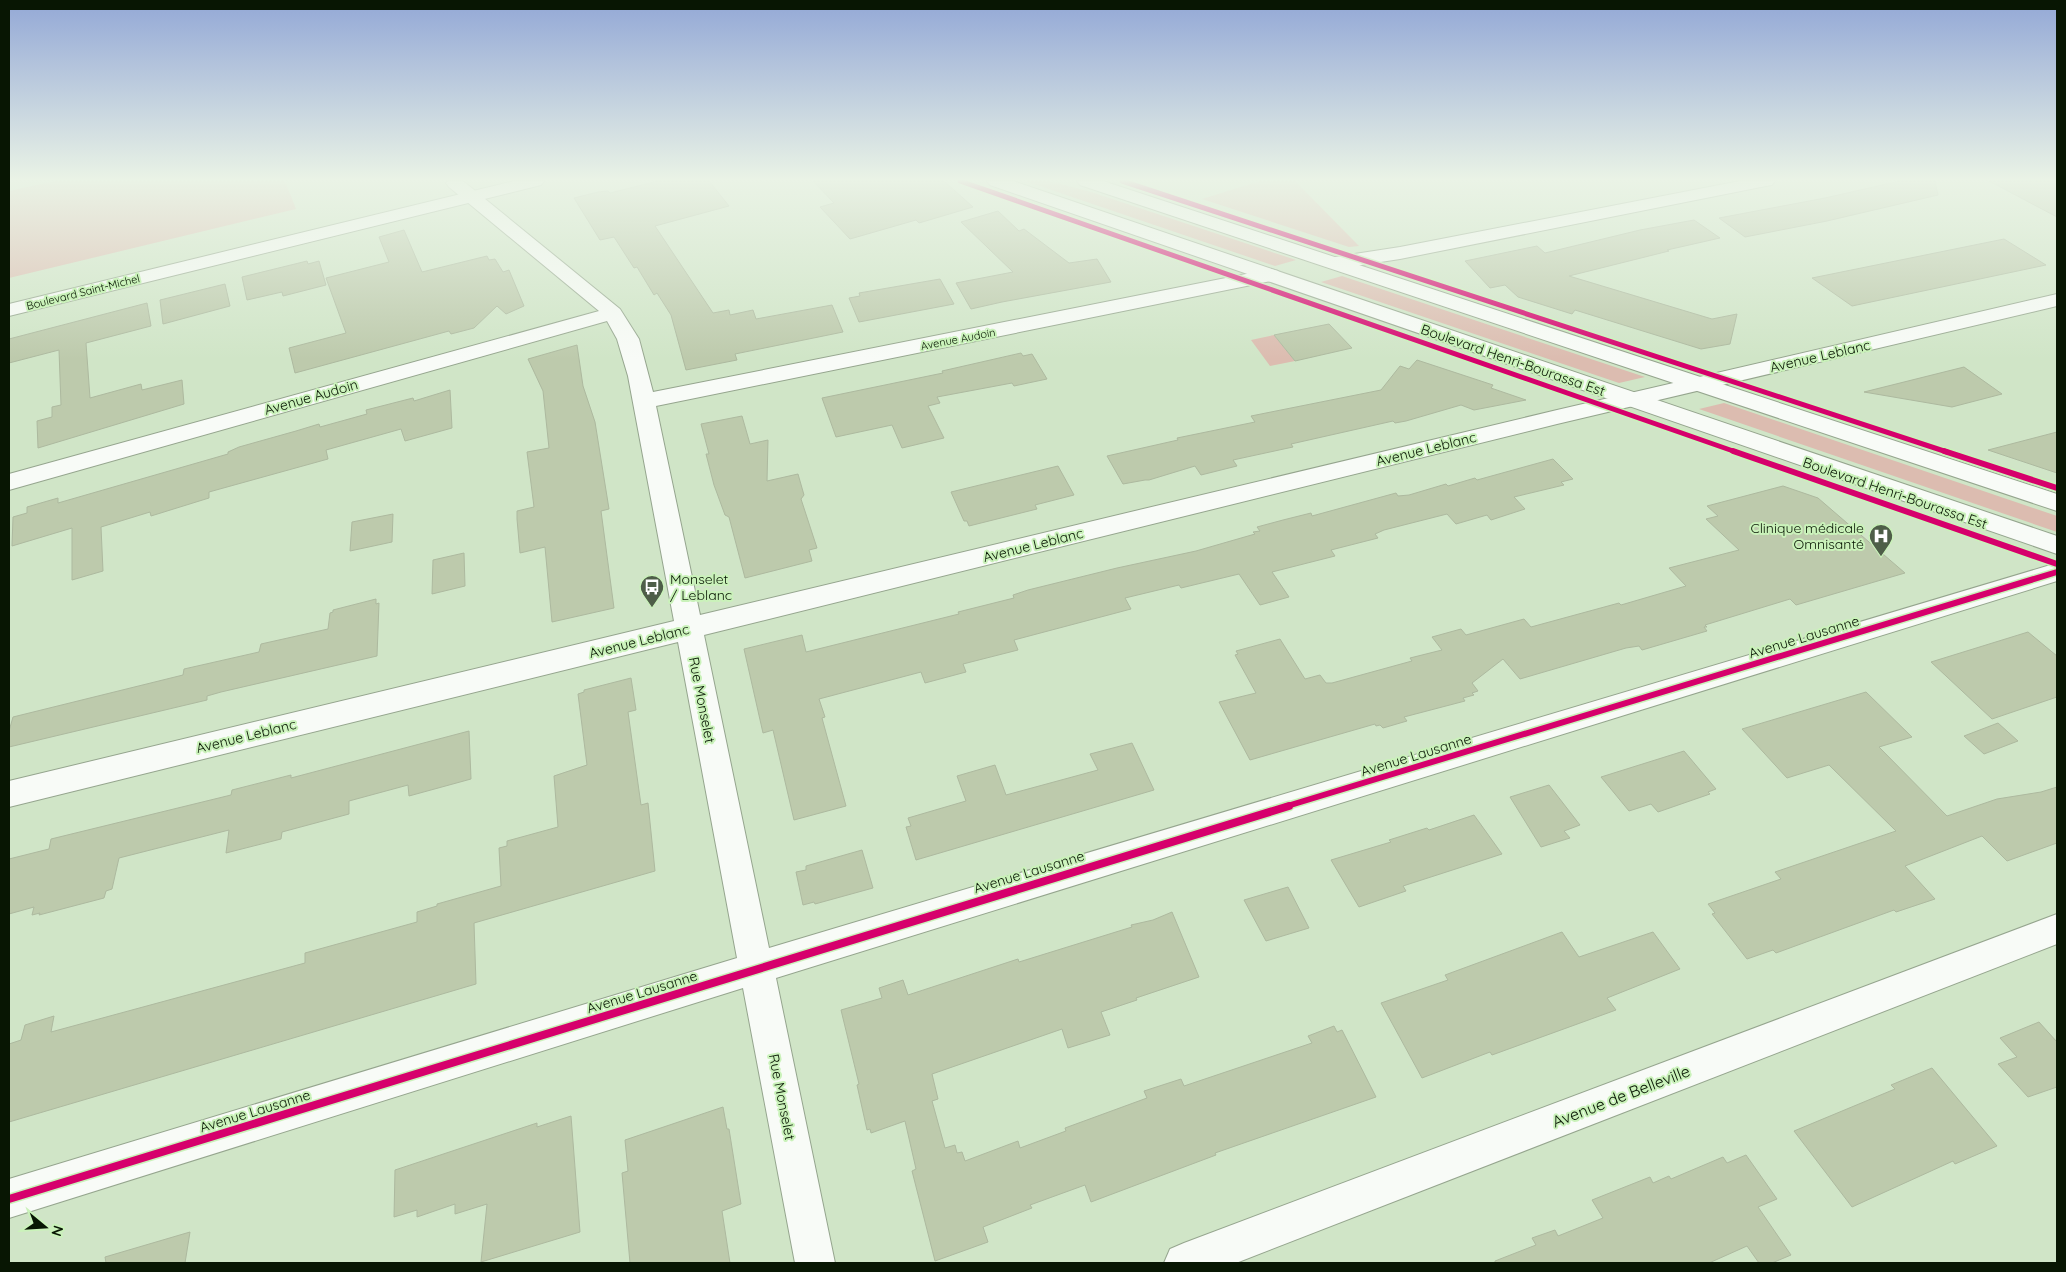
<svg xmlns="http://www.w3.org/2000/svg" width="2066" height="1272" font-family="Quicksand,sans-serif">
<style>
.green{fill:#dcbcb0}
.building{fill:#bdcaac;stroke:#adb99f}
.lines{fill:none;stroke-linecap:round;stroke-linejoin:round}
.minor-casing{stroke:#95a58e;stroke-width:2}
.major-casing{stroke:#95a58e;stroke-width:2}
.minor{fill:#f8fbf7;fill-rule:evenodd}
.major{fill:#f8fbf7;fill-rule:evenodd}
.cycleway-far2-casing{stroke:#caf2ba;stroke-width:8}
.cycleway-far1-casing{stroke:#caf2ba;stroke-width:9}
.cycleway-casing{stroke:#caf2ba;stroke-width:11}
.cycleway-far2{stroke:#d6006c;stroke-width:5}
.cycleway-far1{stroke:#d6006c;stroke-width:6}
.cycleway{stroke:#d6006c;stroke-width:8}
.labels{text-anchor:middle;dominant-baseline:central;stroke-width:4;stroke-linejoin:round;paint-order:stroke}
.far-street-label{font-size:11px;fill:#081603;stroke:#caf2ba}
.street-label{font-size:14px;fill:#081603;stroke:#caf2ba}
.poi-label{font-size:14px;fill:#081603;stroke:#caf2ba;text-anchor:end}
.near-street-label{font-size:16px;fill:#081603;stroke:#caf2ba}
</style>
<rect width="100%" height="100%" fill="#d0e5c7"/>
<!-- green -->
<g class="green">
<polygon points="55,181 285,181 296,209 9,278 9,191"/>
<polygon points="1025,181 1049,181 1091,192 1296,260 1275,266"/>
<polygon points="1260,181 1295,181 1359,246 1349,247 1202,199"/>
<polygon points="1342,276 1645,377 1619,383 1321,282"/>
<polygon points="1274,335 1295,361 1270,366 1251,340"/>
<polygon points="1724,403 2057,516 2057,532 1699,409"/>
</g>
<!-- building -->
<g class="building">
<polygon points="658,181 709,181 729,206 655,226 713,313 729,310 730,315 753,310 756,319 832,305 843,332 735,354 737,360 686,370 671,315 657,293 654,295 637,267 634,268 614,237 600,240 574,198 598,192 608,191 610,193"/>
<polygon points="813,181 944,181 973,207 919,223 916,220 850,239 820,207 834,203"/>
<polygon points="1900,181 1935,181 1938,195 1827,221 1745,237 1719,218 1825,198"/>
<polygon points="1989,181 2057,181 2057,217"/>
<polygon points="998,211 1019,231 1024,229 1069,263 1097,259 1111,282 1002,302 971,309 956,283 1013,272 961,222"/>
<polygon points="1694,220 1720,238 1667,250 1669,251 1569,276 1712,319 1737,314 1730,344 1701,349 1575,310 1572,314 1518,297 1505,285 1490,288 1465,261 1537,246 1545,253 1640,230"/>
<polygon points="404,230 422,272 487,256 489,260 495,259 503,272 509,270 524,306 506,314 497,306 474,328 451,334 449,331 295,373 289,348 346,333 326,278 389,262 379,237"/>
<polygon points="2004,239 2046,265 1852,306 1812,278"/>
<polygon points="307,261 308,264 319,261 326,285 283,296 282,292 247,300 242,277"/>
<polygon points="940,279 954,304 859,322 849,298 860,296 859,293"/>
<polygon points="225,284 230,306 163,324 160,300"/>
<polygon points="147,303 151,326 86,343 90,398 141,384 142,390 182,380 184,404 38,448 37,421 52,417 52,407 61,405 59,350 9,363 9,339"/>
<polygon points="1329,324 1352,348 1295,361 1274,335"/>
<polygon points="577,345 583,386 595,422 609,509 601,511 614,608 552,622 545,547 520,553 517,519 517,511 534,507 527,452 549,448 543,391 528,359"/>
<polygon points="1021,353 1023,356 1032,354 1047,379 1014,386 1012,383 937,397 940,403 928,406 944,438 902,448 892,425 836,437 822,398 943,373 942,371"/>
<polygon points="1417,360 1493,385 1491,388 1526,400 1474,410 1461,405 1406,421 1395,423 1393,421 1291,444 1293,447 1233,460 1237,466 1201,475 1195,466 1149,480 1145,480 1123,484 1107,456 1178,440 1177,438 1255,422 1251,416 1381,390 1400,366 1409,369"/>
<polygon points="1964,367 2002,394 1952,407 1864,392"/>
<polygon points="450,390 452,428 405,441 401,429 326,450 328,459 209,492 209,498 151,516 150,512 101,527 103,571 72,580 72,528 12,546 13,517 27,513 27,507 58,498 58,503 228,454 228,452 239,447 296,431 319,424 320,427 367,414 366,410 413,398 414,401"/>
<polygon points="742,416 750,444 768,440 767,481 798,474 804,495 801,499 817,548 809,550 812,561 745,578 729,517 725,515 714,485 706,454 709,454 701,424"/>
<polygon points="2057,432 2057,473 1988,450"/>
<polygon points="1553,459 1573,479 1561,482 1564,485 1514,497 1525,509 1491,520 1487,515 1456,524 1447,514 1384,530 1375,534 1378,538 1331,550 1335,556 1272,572 1289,597 1260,605 1239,574 1181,588 1179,585 1125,598 1131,609 1014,640 1018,650 963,664 966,672 925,683 921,672 819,699 825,717 822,718 846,806 794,820 773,730 763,733 744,649 802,635 806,652 959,614 958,612 1014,598 1013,595 1028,590 1117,568 1196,551 1255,534 1253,532 1260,531 1257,527 1283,520 1311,513 1312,516 1396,493 1398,496 1409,495 1446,484 1448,486 1475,478 1477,480"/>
<polygon points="1058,466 1074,495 1035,505 1037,509 969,526 967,521 964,521 951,492"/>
<polygon points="1783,486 1818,498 1905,573 1796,605 1790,599 1705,625 1707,627 1704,627 1707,631 1642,650 1639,646 1626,648 1520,679 1503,659 1472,683 1478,691 1472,693 1474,695 1463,698 1465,701 1404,717 1407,721 1383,728 1380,725 1376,726 1375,724 1250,760 1219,702 1256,693 1235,655 1238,654 1236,651 1280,639 1305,679 1320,675 1326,683 1332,683 1412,661 1410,658 1442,650 1432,637 1461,629 1466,635 1524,619 1531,627 1619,603 1621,605 1686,586 1669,568 1739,550 1706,519 1718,516 1707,506"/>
<polygon points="393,514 392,542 350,551 352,522"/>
<polygon points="464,553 465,586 432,594 433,560"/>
<polygon points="376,599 376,604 379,603 377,656 221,692 207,696 207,700 9,747 9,731 13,717 183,675 184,669 259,652 261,644 328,629 330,613 333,612 333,610"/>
<polygon points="2028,632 2057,656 2057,697 1992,719 1931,662"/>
<polygon points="631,678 636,710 628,712 641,805 648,803 655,871 474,923 476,984 9,1122 9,1044 21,1040 25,1025 54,1016 51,1032 305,963 305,953 417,922 417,912 437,906 437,904 501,886 499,848 507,846 507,841 558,827 554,776 587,765 578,694 584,692 584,690"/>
<polygon points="1866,692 1912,737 1879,747 1947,816 1997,799 2041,792 2057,787 2057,843 2007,861 1982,836 1905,866 1935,899 1896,912 1894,910 1776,953 1773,950 1747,959 1712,914 1715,913 1708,904 1781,879 1775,872 1896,831 1829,765 1787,778 1742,729"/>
<polygon points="1998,723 2018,741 1984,754 1964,736"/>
<polygon points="469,731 471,779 409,796 408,785 349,801 349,814 282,832 281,839 226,853 229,830 119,858 112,889 106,891 104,898 39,915 40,913 32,915 34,907 9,914 9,859 49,849 51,839 231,795 232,790 291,775 291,778"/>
<polygon points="1132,743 1154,790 916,860 906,827 911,826 908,818 966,801 957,776 995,765 1006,795 1098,770 1090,754"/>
<polygon points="1684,751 1716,789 1708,792 1710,794 1658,812 1651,804 1629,811 1601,777"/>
<polygon points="1549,785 1580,825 1564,831 1570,838 1541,847 1510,797"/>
<polygon points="1474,815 1502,854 1403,886 1406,891 1359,907 1331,860 1391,842 1389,840 1427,828 1429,830"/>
<polygon points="862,850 873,888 815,904 814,902 803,905 796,872 806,870 806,866"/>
<polygon points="1288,887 1309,928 1266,941 1244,900"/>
<polygon points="1172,912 1199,977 1136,998 1137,1000 1101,1012 1110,1035 1068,1048 1062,1029 932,1074 938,1099 932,1101 945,1148 955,1145 957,1153 962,1152 965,1161 1018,1141 1020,1148 1066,1131 1065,1128 1147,1098 1144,1091 1181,1079 1184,1086 1312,1043 1308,1036 1334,1026 1337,1032 1342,1030 1376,1097 1215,1153 1216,1155 1091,1202 1085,1185 1030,1205 1032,1208 983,1227 988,1242 935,1261 912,1171 916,1169 905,1121 871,1133 870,1129 867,1130 857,1085 859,1084 841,1010 882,998 879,988 903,980 908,995 1018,959 1019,962 1132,927 1131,925 1153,920"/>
<polygon points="1562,932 1579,957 1653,932 1680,969 1607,998 1616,1010 1492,1055 1490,1052 1422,1078 1381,1003 1448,980 1445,975"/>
<polygon points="2039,1022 2057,1042 2057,1087 2028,1097 1998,1064 2017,1057 2000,1038"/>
<polygon points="1932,1068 1997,1146 1955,1164 1953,1161 1852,1207 1794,1131 1895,1089 1891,1085"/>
<polygon points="723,1107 727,1129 729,1129 741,1204 722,1211 730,1263 630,1263 622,1173 628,1171 625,1140"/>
<polygon points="571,1116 580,1232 481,1262 487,1204 455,1214 455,1204 417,1217 417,1210 394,1217 395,1170 537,1123 537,1127"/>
<polygon points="1746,1155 1777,1199 1758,1207 1791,1255 1772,1263 1759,1263 1747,1246 1709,1263 1495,1263 1495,1261 1536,1245 1532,1238 1555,1230 1558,1236 1603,1218 1592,1200 1650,1177 1653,1183 1669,1176 1671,1179 1723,1157 1727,1163"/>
<polygon points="190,1232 185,1263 106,1263 105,1257"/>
</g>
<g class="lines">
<!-- minor casing -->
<g class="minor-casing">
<g id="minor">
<polygon points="448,181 463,181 620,309 639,339 653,392 1271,269 1278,271 1281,275 1278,279 1271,281 656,406 700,615 1557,410 2057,294 2057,306 1557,424 704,635 769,948 2057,563 2057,581 776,978 835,1263 795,1263 743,988 9,1218 9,1179 737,958 678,642 9,807 9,781 674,621 628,376 617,339 607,321 9,490 9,474 599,311 449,187 446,183"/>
<polygon points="1740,181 1775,181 1772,185 1766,186 1400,259 1335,269 1328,267 1325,263 1328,259 1335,257 1400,247"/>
<polygon points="2057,914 2057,944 1236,1263 1164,1263 1170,1249 1184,1243"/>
</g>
</g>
<!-- major casing -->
<g class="major-casing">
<g id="major">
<polygon points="514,181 544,181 541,185 9,316 9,304"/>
<polygon points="987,181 1013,181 2057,536 2057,554 990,185"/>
<polygon points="1077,181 1103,181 2057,494 2057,511 1080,185"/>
</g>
</g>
<!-- minor -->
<use href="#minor" class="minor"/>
<!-- major -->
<use href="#major" class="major"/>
<!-- cycleway-far2 casing -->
<g class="cycleway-far2-casing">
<g id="cycleway-far2">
<polyline points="960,181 1736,452"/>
<polyline points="1122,181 1947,452"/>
</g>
</g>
<!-- cycleway-far1 casing -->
<g class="cycleway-far1-casing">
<g id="cycleway-far1">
<polyline points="1733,451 2057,564"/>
<polyline points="1944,451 2057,488"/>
<polyline points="1284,807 2057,572"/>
</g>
</g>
<!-- cycleway casing -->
<g class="cycleway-casing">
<polyline id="cycleway" points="9,1199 1289,806"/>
</g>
<!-- cycleway-far2 -->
<use href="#cycleway-far2" class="cycleway-far2"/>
<!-- cycleway-far1 -->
<use href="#cycleway-far1" class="cycleway-far1"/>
<!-- cycleway -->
<use href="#cycleway" class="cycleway"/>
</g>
<!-- sky -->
<linearGradient id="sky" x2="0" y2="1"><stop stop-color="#93a8d6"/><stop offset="0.5" stop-color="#eaf3e6"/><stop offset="1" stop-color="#eaf3e6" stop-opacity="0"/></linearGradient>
<rect width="2066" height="359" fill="url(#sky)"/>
<!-- icons -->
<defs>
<g id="hospital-pin" transform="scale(1.25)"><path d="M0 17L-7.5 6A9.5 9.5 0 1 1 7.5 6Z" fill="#4e5e48" stroke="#caf2ba"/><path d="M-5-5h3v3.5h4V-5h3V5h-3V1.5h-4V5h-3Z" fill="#fff"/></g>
<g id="bus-pin" transform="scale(1.25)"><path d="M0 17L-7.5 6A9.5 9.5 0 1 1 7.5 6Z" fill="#4e5e48" stroke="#caf2ba"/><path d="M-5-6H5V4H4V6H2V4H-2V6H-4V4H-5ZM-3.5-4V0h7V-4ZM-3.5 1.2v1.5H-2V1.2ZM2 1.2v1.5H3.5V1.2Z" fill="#fff"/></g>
</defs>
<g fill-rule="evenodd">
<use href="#hospital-pin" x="1881" y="536"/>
<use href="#bus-pin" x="652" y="587"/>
</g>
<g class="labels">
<!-- far-street labels -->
<g class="far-street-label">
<text transform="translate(83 292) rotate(-14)">Boulevard Saint-Michel</text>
<text transform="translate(958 339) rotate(-11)">Avenue Audoin</text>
</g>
<!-- street labels -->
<g class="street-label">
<text transform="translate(1820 356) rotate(-13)">Avenue Leblanc</text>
<text transform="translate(1513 360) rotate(19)">Boulevard Henri-Bourassa Est</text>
<text transform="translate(311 397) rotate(-16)">Avenue Audoin</text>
<text transform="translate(1426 449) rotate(-14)">Avenue Leblanc</text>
<text transform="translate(1895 493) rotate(19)">Boulevard Henri-Bourassa Est</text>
<text transform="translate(1033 545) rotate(-14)">Avenue Leblanc</text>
<text transform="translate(1804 637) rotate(-17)">Avenue Lausanne</text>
<text transform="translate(639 641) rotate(-14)">Avenue Leblanc</text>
<text transform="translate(702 700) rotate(79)">Rue Monselet</text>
<text transform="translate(246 736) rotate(-14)">Avenue Leblanc</text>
<text transform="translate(1416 755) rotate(-17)">Avenue Lausanne</text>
<text transform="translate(1029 872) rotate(-17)">Avenue Lausanne</text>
<text transform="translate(642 992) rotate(-17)">Avenue Lausanne</text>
<text transform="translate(782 1097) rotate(79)">Rue Monselet</text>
<text transform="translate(255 1111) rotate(-17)">Avenue Lausanne</text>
</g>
<!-- poi labels -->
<g class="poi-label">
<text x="1864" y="528">Clinique médicale<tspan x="1864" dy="16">Omnisanté</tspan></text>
<text x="670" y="579" text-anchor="start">Monselet<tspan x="670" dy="16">/ Leblanc</tspan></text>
</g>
<!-- near-street labels -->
<g class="near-street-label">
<text transform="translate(1621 1096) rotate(-21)">Avenue de Belleville</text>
</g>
</g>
<!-- border -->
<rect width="2066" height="1272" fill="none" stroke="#081603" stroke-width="20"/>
<!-- north arrow -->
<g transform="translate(45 1227) rotate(108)" stroke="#caf2ba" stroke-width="4" paint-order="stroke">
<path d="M0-4L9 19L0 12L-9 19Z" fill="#081603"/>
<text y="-8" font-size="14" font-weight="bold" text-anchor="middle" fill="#081603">N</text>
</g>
</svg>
